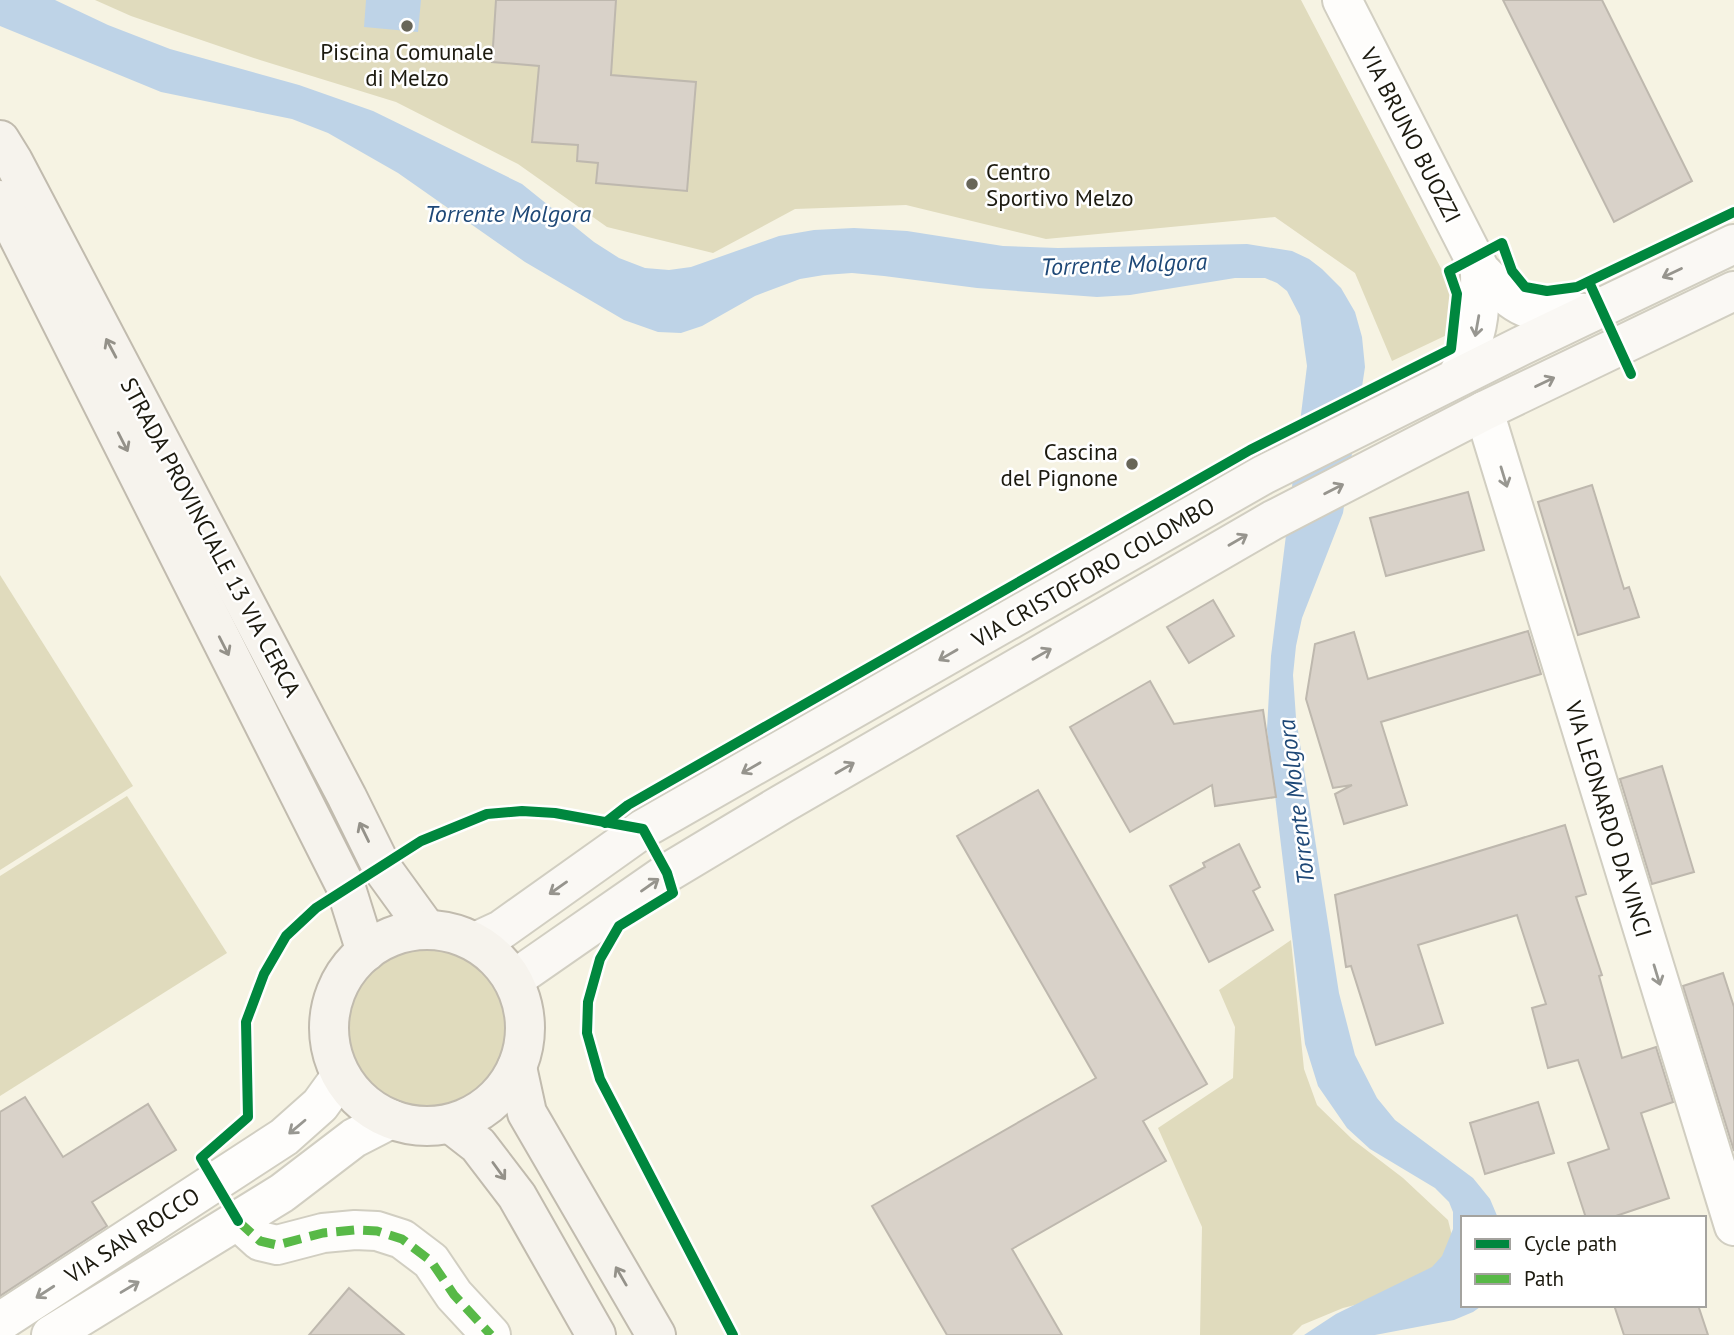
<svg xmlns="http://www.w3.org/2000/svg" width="1734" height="1335" font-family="'PT Sans',sans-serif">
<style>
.green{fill:#e0dbbd}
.water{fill:#bed3e7}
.building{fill:#d9d2c9;stroke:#beb8ae;stroke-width:2}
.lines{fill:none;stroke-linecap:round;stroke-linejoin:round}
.street-casing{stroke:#d1cec1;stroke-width:42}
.secondary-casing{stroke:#d1cec1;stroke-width:42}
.primary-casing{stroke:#c1bbae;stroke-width:42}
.street{stroke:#fefdfb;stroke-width:38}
.secondary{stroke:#faf8f4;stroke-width:38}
.primary{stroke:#f6f3ed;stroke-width:38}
.quiet{stroke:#58b947;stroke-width:9;stroke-dasharray:18 9;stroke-linecap:butt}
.cycleway-casing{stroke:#fff;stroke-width:15}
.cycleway{stroke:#00873e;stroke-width:10}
.oneway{stroke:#96948d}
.oneway2{stroke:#989791}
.oneway3{stroke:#949189}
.poi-dot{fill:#686659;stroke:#fff;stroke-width:2.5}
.labels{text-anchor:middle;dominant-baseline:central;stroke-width:5;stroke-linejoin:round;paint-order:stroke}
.poi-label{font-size:23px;fill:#1c1a0f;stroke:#fff}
.street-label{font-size:23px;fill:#1c1a0f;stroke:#fff}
.water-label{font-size:24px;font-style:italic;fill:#1e4877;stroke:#fff}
</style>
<rect width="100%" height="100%" fill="#f6f3e3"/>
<!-- green -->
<g class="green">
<polygon points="95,0 1301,0 1470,324 1392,361 1355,273 1275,217 1046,239 906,205 795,209 713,253 607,227 518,164 396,102 260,60 131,16"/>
<polygon points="0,575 133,786 0,870"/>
<polygon points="127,796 227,953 0,1096 0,876"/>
<polygon points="1291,940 1304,1069 1317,1105 1352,1139 1403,1178 1448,1220 1452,1236 1447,1256 1435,1274 1375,1300 1343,1308 1302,1325 1292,1335 1200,1335 1202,1227 1158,1128 1233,1078 1235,1027 1219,990"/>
<circle cx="425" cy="1028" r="84"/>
</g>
<!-- water -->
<g class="water">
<polygon points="0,0 55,0 108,25 170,49 299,85 373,111 522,184 594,242 619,258 645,268 669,270 691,267 779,236 814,230 854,228 907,231 1003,246 1058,248 1247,244 1292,251 1309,259 1322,269 1341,288 1355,312 1362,337 1365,367 1343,513 1302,618 1296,646 1293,675 1296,718 1339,993 1355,1055 1377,1098 1395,1120 1473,1178 1490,1199 1498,1218 1463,1218 1463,1305 1483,1305 1473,1312 1454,1320 1375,1335 1304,1335 1336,1314 1432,1267 1442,1256 1453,1229 1453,1212 1449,1202 1435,1188 1370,1149 1347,1128 1318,1086 1305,1044 1267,729 1271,656 1307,366 1300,316 1287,291 1277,283 1265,278 1235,278 1130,295 1097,297 977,288 884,276 852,273 824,275 800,279 755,296 702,326 681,333 658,332 624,320 525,262 398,173 328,133 292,119 161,92 0,26"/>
<polygon points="366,0 421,0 418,32 364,27"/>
</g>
<!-- building -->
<g class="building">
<polygon points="496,0 616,0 611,75 696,82 687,191 596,183 598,163 577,161 578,145 532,142 539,66 492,62"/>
<polygon points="1503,0 1602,0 1692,181 1614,222"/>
<polygon points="1592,485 1624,589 1629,587 1639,617 1578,635 1538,502"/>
<polygon points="1468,492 1484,550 1386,576 1370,518"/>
<polygon points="1213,600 1234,636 1189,663 1167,627"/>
<polygon points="1528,631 1541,674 1381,722 1407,805 1344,824 1335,794 1352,785 1333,788 1306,699 1315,644 1354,632 1368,679"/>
<polygon points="1150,681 1174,724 1263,710 1276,797 1215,806 1212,785 1130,832 1070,727"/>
<polygon points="1662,766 1694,872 1652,884 1620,779"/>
<polygon points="1038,790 1207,1084 1143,1121 1166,1161 1012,1249 1062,1335 947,1335 872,1206 1096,1078 957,836"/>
<polygon points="1565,825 1586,894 1576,897 1602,975 1599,976 1622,1058 1656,1047 1673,1102 1641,1113 1669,1198 1610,1218 1586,1218 1568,1163 1609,1149 1578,1060 1548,1068 1532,1008 1546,1004 1517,915 1418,945 1443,1023 1376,1045 1351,966 1346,967 1335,895"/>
<polygon points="1239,844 1260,887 1253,891 1273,930 1209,962 1170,886 1205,867 1203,863"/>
<polygon points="1723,973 1734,1007 1734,1151 1683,986"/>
<polygon points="25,1097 63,1157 148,1104 176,1150 92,1202 107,1226 0,1296 0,1112"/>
<polygon points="1538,1102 1554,1153 1485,1174 1470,1123"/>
<polygon points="349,1288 404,1335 309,1335"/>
<polygon points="1614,1305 1698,1305 1708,1335 1624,1335"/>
</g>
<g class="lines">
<!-- street casing -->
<g class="street-casing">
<g id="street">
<path d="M 1342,0 L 1480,270 C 1525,316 1527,312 1589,313"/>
<path d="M 1457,377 C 1478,335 1481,317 1480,270"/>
<polyline points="1484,411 1734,1226"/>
<polyline points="238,1221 260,1241 277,1245 323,1233 355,1230 377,1231 402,1239 431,1261 454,1295 491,1335"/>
<polyline points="0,1322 284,1137 320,1105 341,1076"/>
<polyline points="51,1335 282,1193 354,1138 391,1119"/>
</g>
</g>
<!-- secondary casing -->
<g class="secondary-casing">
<g id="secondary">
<polyline points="475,942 501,930 643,829 1263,475 1521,346 1734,244"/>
<polyline points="513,980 667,873 782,804 1273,520 1484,411 1734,291"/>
</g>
</g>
<!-- primary casing -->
<g class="primary-casing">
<g id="primary">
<polyline points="0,140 13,161 347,797 382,868 427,930"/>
<polyline points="0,200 345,885 366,952"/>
<circle cx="427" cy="1028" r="98"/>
<polyline points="517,1067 527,1113 656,1335"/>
<polyline points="451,1124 478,1145 517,1196 596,1335"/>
</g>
</g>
<!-- street -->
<use href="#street" class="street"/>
<!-- secondary -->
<use href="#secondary" class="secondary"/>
<!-- primary -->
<use href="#primary" class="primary"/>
<!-- quiet -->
<polyline class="quiet" points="238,1221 260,1241 277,1245 323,1233 355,1230 377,1231 402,1239 431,1261 454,1295 491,1335"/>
<!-- cycleway casing -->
<g class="cycleway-casing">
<g id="cycleway">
<polyline points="1589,282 1631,374"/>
<polyline points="605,823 628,805 1250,450 1451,349 1457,294 1449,271 1502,243 1512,271 1525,287 1547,291 1577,287 1734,212"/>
<polyline points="238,1221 201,1158 248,1117 246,1022 264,974 286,936 316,908 421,841 487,814 522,811 555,813 643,829 667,873 673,893 619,926 600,959 588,1002 587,1033 600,1079 733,1335"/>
</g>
</g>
<!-- cycleway -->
<use href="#cycleway" class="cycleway"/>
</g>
<!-- one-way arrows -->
<defs><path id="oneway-shaft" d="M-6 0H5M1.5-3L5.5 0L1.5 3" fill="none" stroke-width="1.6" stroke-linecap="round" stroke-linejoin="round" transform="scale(1.75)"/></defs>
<g class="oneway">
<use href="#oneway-shaft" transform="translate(1672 273) rotate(155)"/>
<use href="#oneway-shaft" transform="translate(1545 382) rotate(-26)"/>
<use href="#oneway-shaft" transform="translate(1334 489) rotate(-27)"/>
<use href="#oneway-shaft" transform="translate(1238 540) rotate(-30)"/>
<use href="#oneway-shaft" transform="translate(1042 654) rotate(-30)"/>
<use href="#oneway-shaft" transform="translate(948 655) rotate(150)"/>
<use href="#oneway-shaft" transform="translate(751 768) rotate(150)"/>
<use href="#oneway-shaft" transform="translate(845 768) rotate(-30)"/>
<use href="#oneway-shaft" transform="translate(650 885) rotate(-35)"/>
<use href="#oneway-shaft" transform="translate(558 888) rotate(145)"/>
</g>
<g class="oneway2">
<use href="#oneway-shaft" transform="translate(1477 326) rotate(100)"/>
<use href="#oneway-shaft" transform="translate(1504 477) rotate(73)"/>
<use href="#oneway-shaft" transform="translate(1657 975) rotate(73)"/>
<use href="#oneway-shaft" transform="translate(297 1127) rotate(140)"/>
<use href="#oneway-shaft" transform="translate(130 1287) rotate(-31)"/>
<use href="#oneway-shaft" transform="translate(45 1292) rotate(147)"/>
</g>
<g class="oneway3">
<use href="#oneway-shaft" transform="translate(111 348) rotate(-118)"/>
<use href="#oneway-shaft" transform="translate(123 442) rotate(63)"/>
<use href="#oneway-shaft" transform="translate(224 646) rotate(63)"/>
<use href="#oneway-shaft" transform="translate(364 832) rotate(-116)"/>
<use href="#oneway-shaft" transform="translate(499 1171) rotate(54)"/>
<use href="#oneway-shaft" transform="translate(621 1276) rotate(-120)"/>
</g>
<!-- markers -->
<g class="poi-dot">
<circle cx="407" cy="26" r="7"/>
<circle cx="972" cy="184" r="7"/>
<circle cx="1132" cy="464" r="7"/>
</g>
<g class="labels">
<!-- poi labels -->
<g class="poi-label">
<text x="407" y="51">Piscina Comunale<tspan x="407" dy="26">di Melzo</tspan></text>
<text x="986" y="171" text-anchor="start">Centro<tspan x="986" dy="26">Sportivo Melzo</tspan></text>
<text x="1118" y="451" text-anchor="end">Cascina<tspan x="1118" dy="26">del Pignone</tspan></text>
</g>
<!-- street labels -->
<g class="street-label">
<text transform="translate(1411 135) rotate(63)">VIA BRUNO BUOZZI</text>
<text transform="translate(211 537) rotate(62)">STRADA PROVINCIALE 13 VIA CERCA</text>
<text transform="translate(1093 572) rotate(-30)">VIA CRISTOFORO COLOMBO</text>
<text transform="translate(1609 819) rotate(73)">VIA LEONARDO DA VINCI</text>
<text transform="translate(132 1235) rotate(-33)">VIA SAN ROCCO</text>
</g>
<!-- water labels -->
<g class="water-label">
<text x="508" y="213">Torrente Molgora</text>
<text transform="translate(1124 264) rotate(-2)">Torrente Molgora</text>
<text transform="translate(1296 802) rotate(-97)">Torrente Molgora</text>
</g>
</g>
<!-- legend -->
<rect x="1461" y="1216" width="245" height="91" fill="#ffffff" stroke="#a4a39f" stroke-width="2"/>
<rect x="1475" y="1239" width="35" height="10" fill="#00873e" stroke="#a4a39f" stroke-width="2"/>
<text x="1524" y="1251" font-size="21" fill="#1c1a0f">Cycle path</text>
<rect x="1475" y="1274" width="35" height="10" fill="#58b947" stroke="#a4a39f" stroke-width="2"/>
<text x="1524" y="1286" font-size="21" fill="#1c1a0f">Path</text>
</svg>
